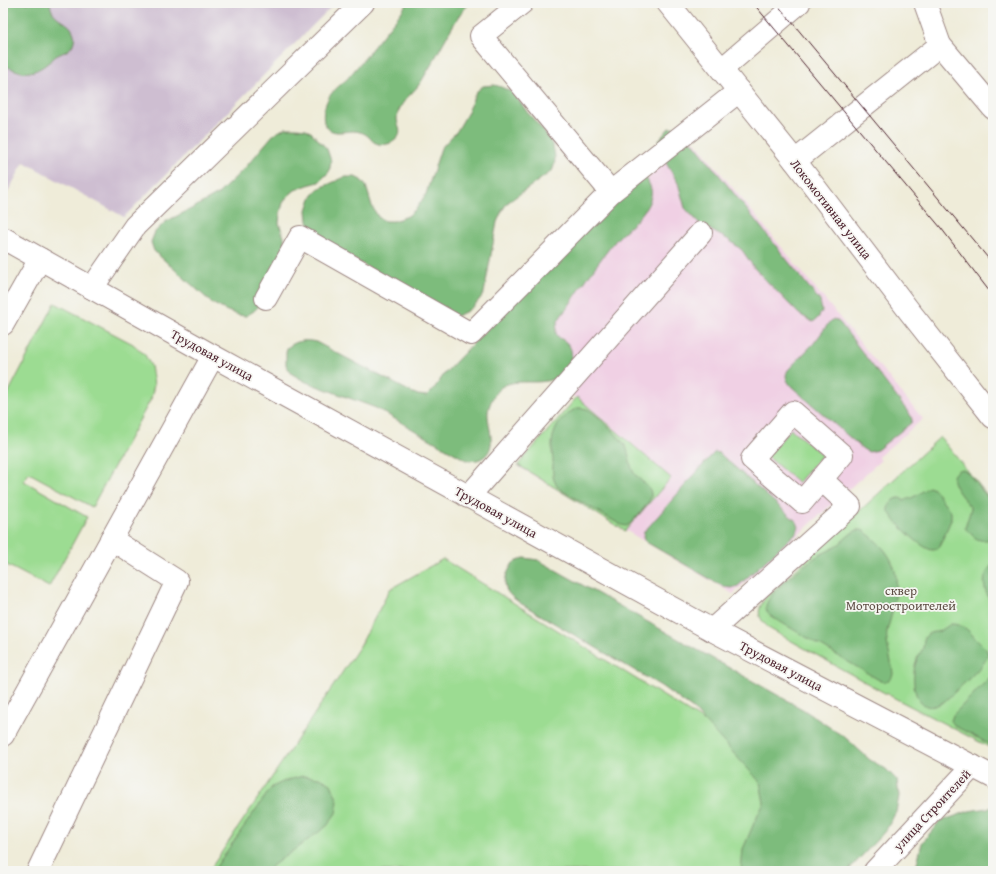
<svg xmlns="http://www.w3.org/2000/svg" width="996" height="874" font-family="'Gentium Book Plus',serif">
<style>
.built{fill:#f0d0e4}
.industrial{fill:#cebed1}
.green{fill:#9cdc92;stroke:#737e5e}
.forest{fill:#7dbc7c;stroke:#646e54}
.lines{fill:none;stroke-linecap:round;stroke-linejoin:round}
.minor-casing{stroke:#9c8682;stroke-width:24}
.major-casing{stroke:#9c8682;stroke-width:24}
.minor{stroke:#fff;stroke-width:22}
.major{stroke:#fff;stroke-width:22}
.tram{stroke:#4a1f2b;stroke-width:1}
.labels{text-anchor:middle;dominant-baseline:central;stroke-width:3.5;stroke-linejoin:round;paint-order:stroke}
.street-label{font-size:13px;fill:#4a1f2b;stroke:#f6f6f2}
.park-label{font-size:13px;fill:#5e4e45;stroke:#f6f6f2}
</style>
<rect width="100%" height="100%" fill="#f6f6f2"/>
<filter id="ink" filterUnits="userSpaceOnUse"><feTurbulence type="fractalNoise" baseFrequency=".025" numOctaves="2"/><feDisplacementMap in="SourceGraphic" scale="8" xChannelSelector="R" yChannelSelector="G"/><feConvolveMatrix kernelMatrix="1 2 1 2 8 2 1 2 1" color-interpolation-filters="sRGB"/></filter>
<filter id="wash" filterUnits="userSpaceOnUse"><feTurbulence type="fractalNoise" baseFrequency=".012" numOctaves="4" result="noise"/><feDisplacementMap in="SourceGraphic" scale="16" xChannelSelector="R" yChannelSelector="G"/><feGaussianBlur stdDeviation="0.9" result="paint"/><feColorMatrix in="noise" values="0 0 0 0 0 0 0 0 0 0 0 0 0 0 0 0 0 1.4 0 .05"/><feComposite in="paint" operator="in"/></filter>
<g filter="url(#wash)">
<rect width="100%" height="100%" fill="#efecd9"/>
<!-- built -->
<polygon class="built" points="691,137 923,419 878,457 881,460 733,594 519,467 577,399 503,338 670,154"/>
<!-- industrial -->
<polygon class="industrial" points="3,3 335,3 124,217 24,162 3,201"/>
<!-- green -->
<g class="green">
<polygon points="55,303 133,344 145,355 151,366 153,378 154,385 151,399 92,507 29,473 24,481 87,517 49,587 3,563 3,403"/>
<polygon points="577,397 671,478 625,531 518,465"/>
<polygon points="791,429 822,455 798,483 767,456"/>
<path d="M 940,437 L 993,502 L 993,749 L 881,691 L 770,629 C 757,617 756,611 766,597 Z"/>
<polygon points="443,559 776,766 780,871 209,871 360,646 390,589"/>
</g>
<!-- forest -->
<g class="forest">
<path d="M 3,3 L 50,3 C 51,21 71,20 74,34 C 75,37 74,43 72,46 C 68,52 61,53 56,56 C 48,63 41,70 30,72 C 20,74 12,68 3,65 Z"/>
<path d="M 407,3 L 473,3 L 468,5 L 460,14 C 446,36 435,60 421,82 C 415,91 405,98 400,108 C 398,112 397,115 397,119 C 398,127 404,134 394,141 C 389,145 380,146 374,142 C 372,141 372,140 370,138 C 367,135 364,133 360,132 C 350,129 339,135 330,130 C 319,123 324,106 329,97 C 333,90 342,84 348,78 C 366,57 382,35 400,14 Z"/>
<path d="M 494,85 C 499,86 507,89 511,92 C 517,97 523,106 527,112 C 541,128 563,148 552,171 L 507,203 L 502,211 L 497,222 L 484,293 C 476,305 470,311 456,316 L 344,254 L 313,231 L 308,221 L 307,210 L 311,198 L 318,189 L 345,177 L 355,177 L 361,180 L 366,186 L 372,206 L 378,217 L 385,221 L 394,221 L 408,216 L 416,209 L 426,194 L 441,148 L 457,131 L 468,112 L 472,101 L 476,92 L 483,86 Z"/>
<polygon points="285,128 296,128 306,129 312,133 327,149 331,161 330,167 329,172 319,182 308,185 295,190 287,197 283,203 280,214 279,223 284,237 285,246 280,270 258,307 254,311 246,316 238,315 225,310 212,303 154,251 151,242 155,232 165,222 193,208 218,194 245,168 273,135"/>
<polygon points="669,128 679,128 692,141 820,301 822,311 818,318 813,322 799,314 755,269 742,250 729,240 701,225 685,208 678,183 663,158 659,140"/>
<path d="M 645,176 C 648,182 653,189 651,196 C 648,213 627,228 616,240 C 607,251 598,263 590,274 C 583,284 577,294 570,304 C 566,310 561,315 558,321 C 557,324 556,327 556,330 C 555,338 562,338 567,343 C 574,350 572,360 567,368 C 549,394 515,372 498,390 C 493,396 489,405 488,412 C 487,426 497,444 486,455 C 480,461 473,461 466,460 L 376,408 L 306,382 L 292,374 L 286,365 L 286,353 L 287,348 C 296,341 304,339 316,342 L 411,392 L 418,395 L 427,396 L 433,390 L 445,373 L 483,333 L 586,229 Z"/>
<path d="M 833,319 L 836,320 L 840,323 L 911,416 L 912,420 L 911,423 L 877,450 L 869,452 L 863,449 L 792,387 C 787,381 784,377 788,370 L 814,343 L 829,323 Z"/>
<path d="M 577,408 C 581,408 585,408 589,410 C 598,415 621,438 626,447 C 630,455 629,464 634,473 C 639,481 653,486 651,497 C 650,502 633,522 628,525 L 626,526 L 621,525 L 561,490 C 551,480 553,475 553,461 C 553,456 551,451 552,445 C 552,429 563,415 577,408 Z"/>
<polygon points="715,452 719,453 797,522 799,527 796,533 738,586 732,588 724,587 646,542 643,537 644,532 710,457"/>
<path d="M 961,469 L 964,470 L 967,472 L 993,504 L 993,538 C 984,541 979,542 972,535 C 970,532 967,531 965,528 L 971,509 C 965,498 940,477 961,469 Z"/>
<path d="M 929,487 L 934,489 L 951,512 L 951,520 L 940,545 C 938,549 936,550 932,550 C 922,549 890,519 888,509 C 889,504 893,499 899,498 C 901,498 903,500 905,500 C 908,499 912,498 915,496 C 920,494 923,490 929,487 Z"/>
<path d="M 857,530 L 861,530 L 864,531 C 893,553 902,571 893,607 C 892,615 889,623 887,631 C 885,643 892,661 893,674 C 891,681 886,683 879,680 L 772,617 C 768,614 766,611 766,606 C 767,594 805,564 816,557 C 822,553 829,551 835,547 C 843,542 848,534 857,530 Z"/>
<path d="M 524,558 L 538,560 L 804,710 L 847,739 L 870,760 L 886,769 L 897,780 L 899,796 L 896,812 L 886,830 L 848,871 L 741,871 L 743,849 L 754,823 L 764,803 L 760,782 L 693,709 L 661,686 L 520,603 C 516,600 510,596 507,591 C 502,581 508,571 513,563 Z"/>
<path d="M 993,564 L 993,625 C 991,618 993,612 992,606 C 991,602 989,600 988,597 C 982,584 983,574 993,564 Z"/>
<path d="M 951,624 C 961,624 968,629 974,637 C 978,642 986,647 988,653 C 991,661 952,694 945,701 C 940,704 933,708 927,706 C 912,703 912,673 916,662 C 917,657 921,653 923,648 C 924,643 923,639 926,636 C 930,631 935,633 940,631 C 944,629 947,626 951,624 Z"/>
<polygon points="993,674 993,746 955,726 951,721 953,715"/>
<polygon points="303,776 320,778 331,784 338,801 336,813 327,826 272,866 269,871 213,871 259,805 272,787 285,781"/>
<polygon points="993,807 993,871 916,871 916,867 922,843 939,822 969,811"/>
</g>
</g>
<g filter="url(#ink)">
<g class="lines">
<!-- minor casing -->
<g class="minor-casing">
<g id="minor">
<polyline points="522,3 481,36 611,192"/>
<polyline points="925,3 940,45 993,108"/>
<polyline points="722,69 799,3"/>
<polyline points="795,161 940,45"/>
<polyline points="3,238 213,356 712,630 993,777"/>
<polyline points="92,288 135,226 363,3"/>
<polyline points="266,298 300,237 471,334 611,192 739,91"/>
<polyline points="3,324 40,259"/>
<polygon points="793,412 842,455 802,502 752,459"/>
<polyline points="468,497 701,233"/>
<polyline points="712,630 850,506 821,479"/>
<polyline points="3,735 213,356"/>
<polyline points="38,871 177,581 111,539"/>
<polyline points="875,871 973,766"/>
</g>
</g>
<!-- major casing -->
<g class="major-casing">
<polyline id="major" points="668,3 795,161 910,312 993,417"/>
</g>
<!-- minor -->
<use href="#minor" class="minor"/>
<!-- major -->
<use href="#major" class="major"/>
<!-- tram -->
<g class="tram">
<polyline points="753,3 941,228 993,296"/>
<polyline points="776,3 993,264"/>
</g>
</g>
</g>
<g class="labels">
<!-- street labels -->
<g class="street-label">
<text transform="translate(831 209) rotate(52)">Локомотивная улица</text>
<text transform="translate(212 355) rotate(29)">Трудовая улица</text>
<text transform="translate(496 512) rotate(29)">Трудовая улица</text>
<text transform="translate(781 666) rotate(28)">Трудовая улица</text>
<text transform="translate(932 810) rotate(-47)">улица Строителей</text>
</g>
<!-- park labels -->
<g class="park-label">
<text x="901" y="590">сквер<tspan x="901" dy="15">Моторостроителей</tspan></text>
</g>
</g>
<!-- margin -->
<rect width="996" height="874" fill="none" stroke="#f6f6f2" stroke-width="16"/>
</svg>
